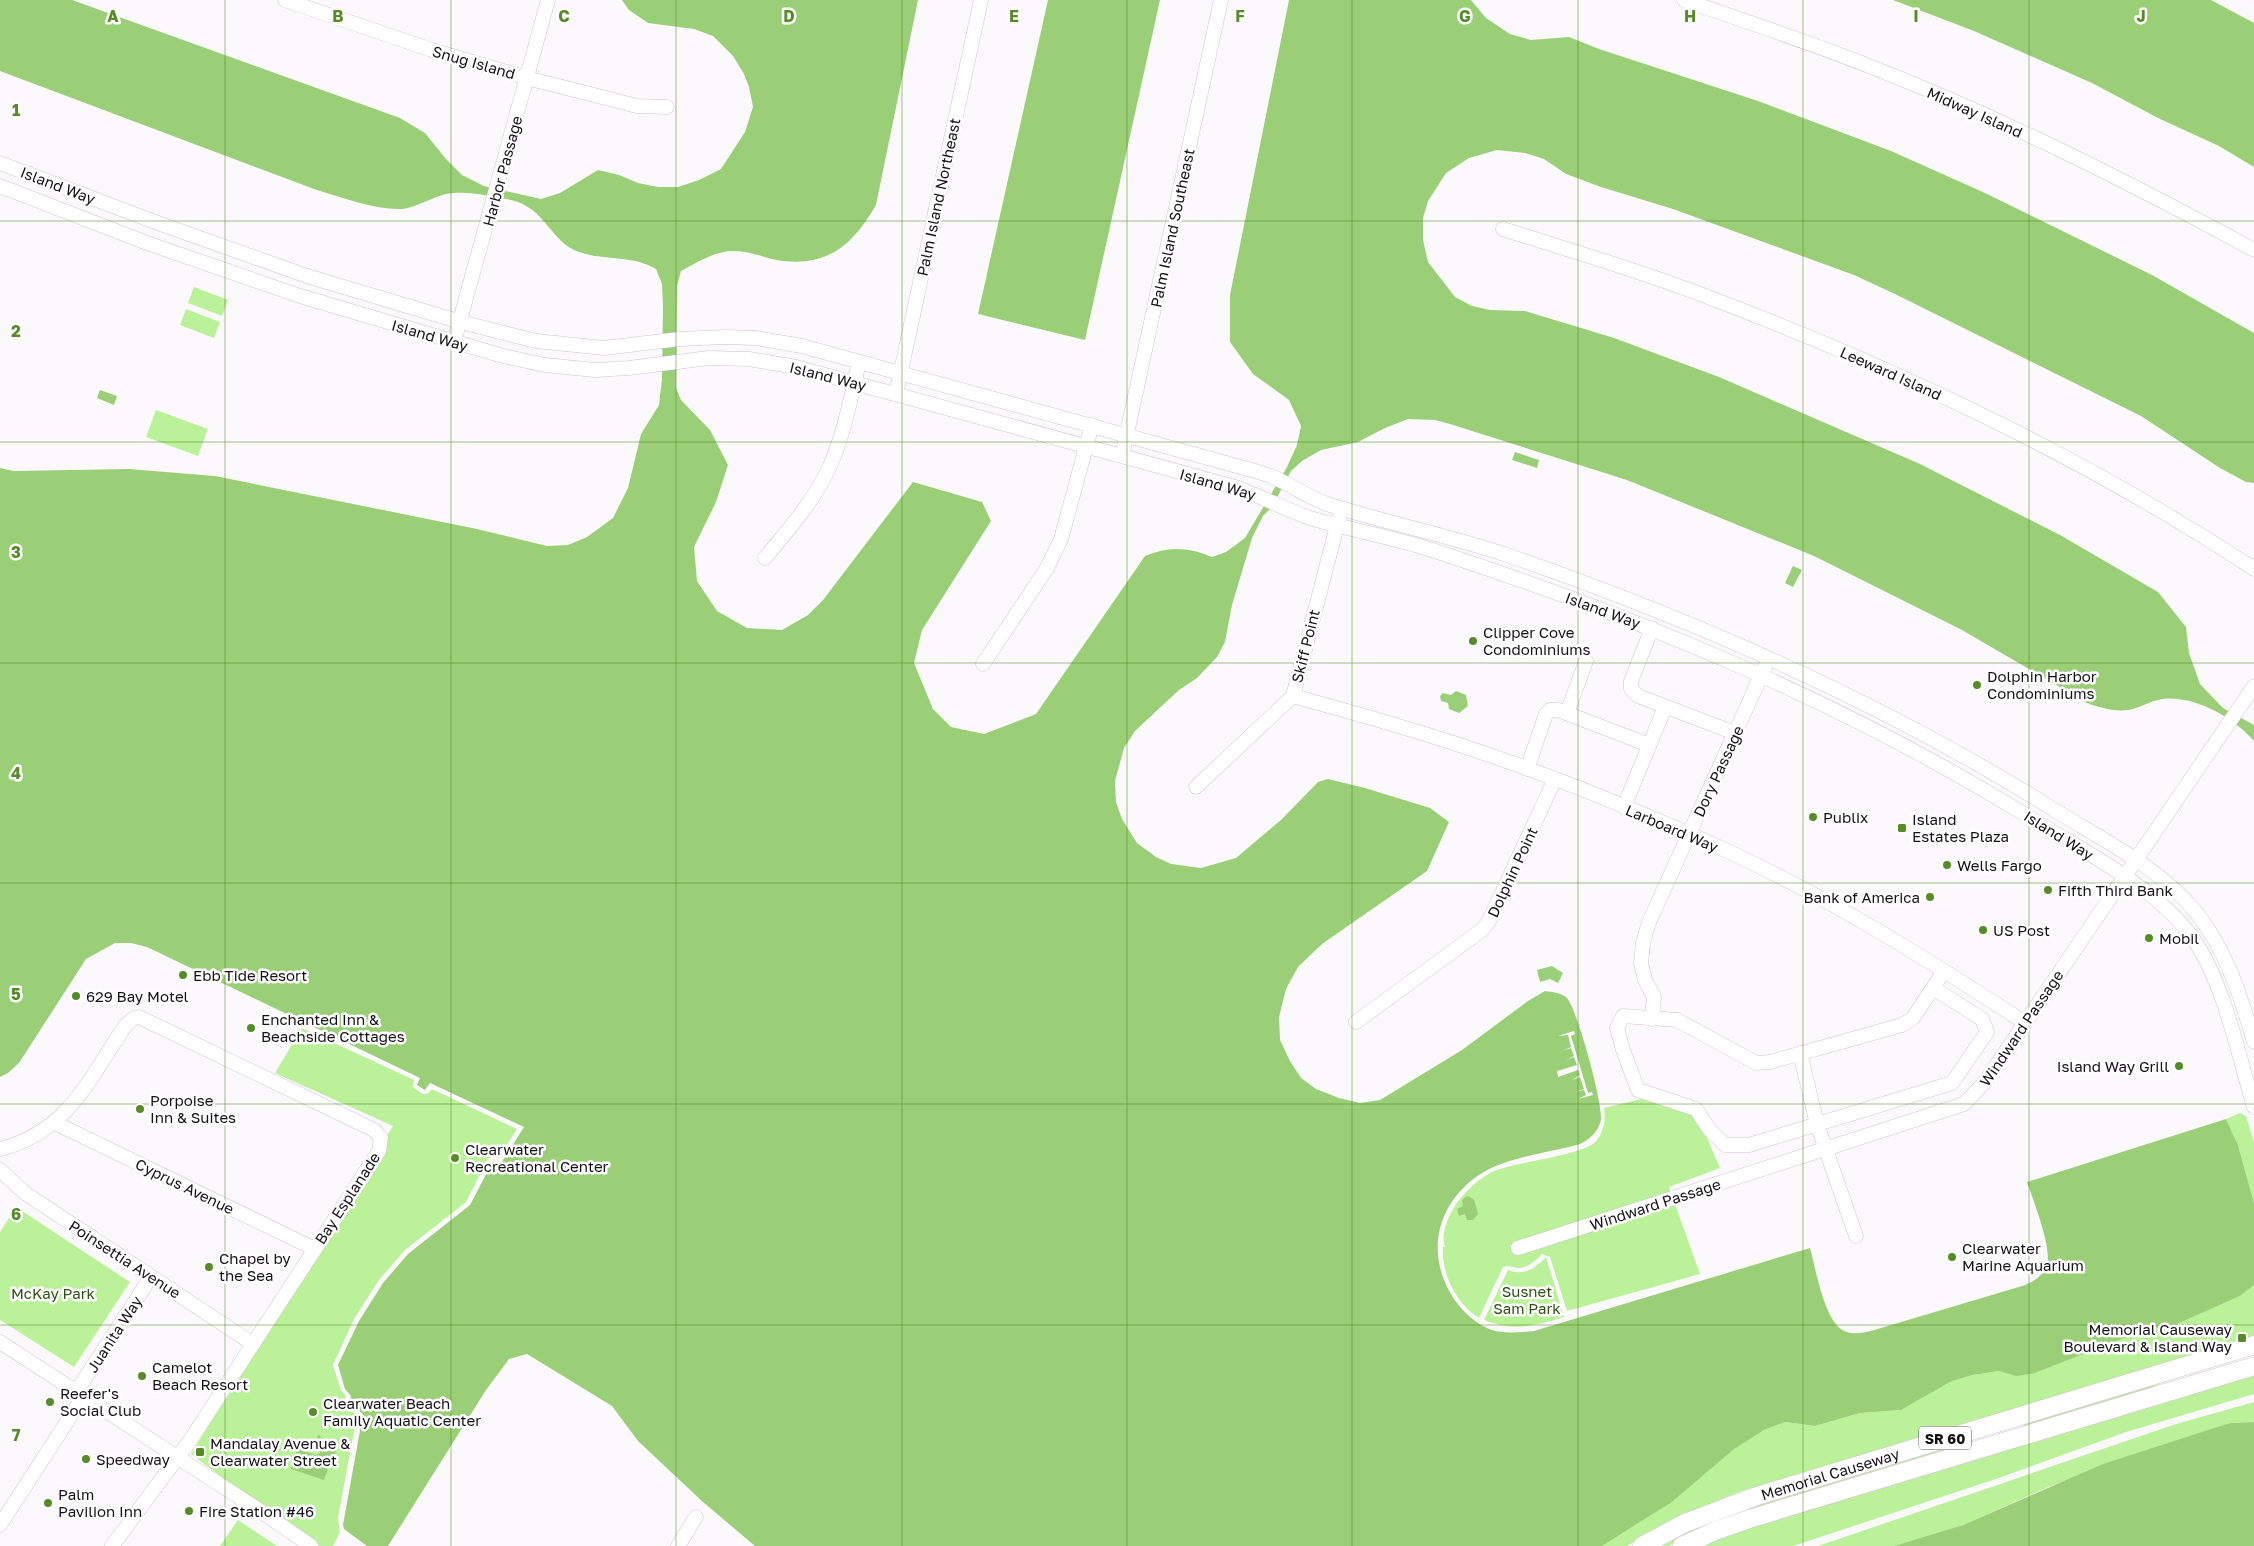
<svg xmlns="http://www.w3.org/2000/svg" width="2254" height="1546" font-family="'Golos Text',sans-serif">
<style>
.green{fill:#bbf199}
.water{fill:#9acf77}
.pier{fill:#fcf9fd}
.lines{fill:none;stroke-linecap:round;stroke-linejoin:round}
.minor-casing{stroke:#d1c1d3;stroke-width:15}
.major-casing{stroke:#d1c1d3;stroke-width:19}
.minor{stroke:#fff;stroke-width:14}
.major{stroke:#fff;stroke-width:18}
.grid{fill:none;stroke:#558c27;stroke-width:1;stroke-opacity:0.55}
.poi-dot{fill:#558c27;stroke:#fff;stroke-width:2}
.labels{text-anchor:middle;dominant-baseline:central;stroke-width:5;stroke-linejoin:round;paint-order:stroke}
.shield{fill:#fff;stroke:#5c585d;stroke-width:1}
.shield-label{font-size:14px;font-weight:bold;fill:#161117}
.street-label{font-size:15px;fill:#161117;stroke:#fff}
.poi-label{font-size:15px;fill:#161117;stroke:#fff;text-anchor:start}
.park-label{font-size:15px;fill:#305115;stroke:#fff}
.grid-label{font-size:16px;text-anchor:middle;font-weight:bold;fill:#558c27;stroke:#fff;stroke-width:5;stroke-linejoin:round;paint-order:stroke}
</style>
<rect width="100%" height="100%" fill="#fcf9fd"/>
<!-- green -->
<g class="green">
<polygon points="194,287 228,300 222,316 188,303"/>
<polygon points="186,309 220,322 214,338 180,325"/>
<polygon points="156,410 208,429 198,456 146,437"/>
<polygon points="302,1028 414,1080 413,1087 423,1094 427,1094 432,1089 517,1129 498,1159 492,1156 488,1159 466,1202 405,1250 379,1280 354,1319 333,1365 341,1390 346,1396 344,1404 357,1415 338,1518 340,1532 333,1546 320,1546 240,1491 191,1454 393,1126 275,1073"/>
<path d="M 1645,1098 L 1693,1113 L 1705,1133 L 1720,1168 L 1669,1187 L 1671,1193 L 1510,1245 L 1515,1255 L 1675,1204 L 1700,1274 L 1567,1311 L 1550,1257 L 1542,1254 C 1536,1260 1529,1267 1520,1268 C 1513,1268 1510,1265 1503,1267 L 1479,1318 C 1456,1304 1441,1273 1443,1247 L 1445,1247 C 1441,1237 1446,1222 1451,1213 C 1459,1197 1477,1179 1494,1171 C 1515,1162 1587,1155 1597,1140 C 1604,1130 1606,1120 1604,1108 Z"/>
<polygon points="2240,1113 2246,1116 2254,1142 2254,1203 2238,1145 2226,1119"/>
<polygon points="16,1207 130,1282 74,1367 0,1320 0,1232"/>
<path d="M 1546,1257 L 1564,1317 C 1533,1326 1515,1332 1484,1320 L 1508,1270 C 1524,1276 1535,1269 1546,1257 Z"/>
<polygon points="2254,1285 2254,1338 1739,1492 1681,1516 1627,1546 1602,1546 1672,1502 1733,1450 1764,1430 1785,1422 1815,1426 1860,1413 1901,1410 1952,1381 1973,1375 1999,1371 2035,1373 2145,1330 2175,1325 2240,1296"/>
<polygon points="2254,1372 2254,1394 2126,1432 1999,1478 1793,1546 1694,1546 1708,1540"/>
<polygon points="2159,1379 2161,1383 2125,1399 2025,1428 2022,1423"/>
<polygon points="2254,1402 2254,1422 2230,1423 2046,1488 1963,1525 1895,1546 1818,1546 2176,1424"/>
<polygon points="1963,1442 1964,1446 1683,1538 1669,1546 1651,1546 1694,1523"/>
<polygon points="238,1520 277,1546 220,1546"/>
</g>
<!-- water -->
<g class="water">
<path d="M 0,0 L 72,0 L 400,118 L 425,133 L 446,159 L 462,175 L 484,186 L 541,199 L 560,193 L 598,170 L 619,175 L 638,183 L 658,187 L 678,187 L 699,180 L 721,169 L 745,132 L 753,107 L 749,87 L 744,74 L 733,56 L 713,36 L 694,29 L 648,23 L 629,10 L 622,0 L 918,0 L 876,205 C 852,246 827,268 776,260 C 763,257 748,251 735,251 C 716,250 696,263 681,271 L 677,286 L 676,388 L 681,400 L 710,430 L 728,465 L 716,502 L 694,547 L 697,581 L 717,611 L 747,628 L 782,630 L 808,615 L 823,600 L 913,482 L 982,502 L 991,521 L 922,630 L 914,663 L 933,709 L 951,727 L 984,734 L 1036,714 L 1145,556 C 1168,546 1189,547 1212,557 L 1226,552 L 1245,538 L 1287,467 L 1297,445 L 1301,426 L 1289,400 L 1253,374 L 1230,342 L 1230,295 L 1289,0 L 1471,0 L 1486,18 L 1510,34 L 1531,40 L 1569,37 L 1599,49 L 1758,101 L 1891,151 L 1985,193 L 2152,275 L 2254,333 L 2254,483 L 2246,482 L 2220,468 L 2141,416 L 1895,294 L 1854,275 L 1673,209 L 1601,187 L 1566,174 L 1544,159 L 1525,153 L 1497,150 L 1469,158 L 1446,173 L 1428,201 L 1423,218 L 1423,240 L 1428,262 L 1455,297 L 1472,306 L 1490,310 L 1525,311 L 1614,338 L 1719,377 L 1920,464 L 2060,535 L 2158,592 L 2186,627 L 2189,653 L 2200,684 L 2223,708 L 2254,725 L 2254,741 C 2233,717 2194,695 2162,699 C 2151,701 2143,706 2133,709 C 2117,713 2101,708 2087,703 L 1962,630 L 1814,556 L 1627,480 L 1450,424 L 1435,420 L 1408,419 L 1385,428 L 1358,442 L 1321,450 L 1302,461 L 1291,471 L 1272,507 L 1263,516 L 1252,538 L 1232,605 L 1225,642 L 1217,657 L 1197,678 L 1179,690 L 1135,731 L 1124,748 L 1115,781 L 1116,802 L 1122,819 L 1137,843 L 1156,857 L 1171,864 L 1201,868 L 1236,858 L 1281,820 L 1318,782 L 1328,779 L 1365,788 L 1430,808 L 1449,822 L 1427,871 L 1322,944 L 1298,967 L 1286,989 L 1279,1017 L 1280,1040 L 1290,1061 L 1301,1078 L 1316,1089 L 1339,1098 L 1360,1103 L 1380,1100 L 1462,1050 L 1528,1001 L 1545,991 C 1552,992 1562,993 1567,998 C 1578,1012 1602,1100 1601,1119 C 1600,1130 1589,1140 1580,1144 C 1546,1154 1500,1157 1472,1180 C 1434,1211 1427,1258 1454,1299 C 1463,1312 1477,1325 1492,1330 C 1505,1334 1521,1332 1534,1331 L 1810,1248 C 1816,1269 1824,1321 1844,1331 C 1852,1335 1863,1333 1871,1331 L 2022,1286 C 2033,1282 2044,1276 2047,1264 C 2052,1247 2033,1200 2027,1182 L 2226,1119 L 2238,1145 L 2254,1203 L 2254,1285 L 2240,1296 L 2175,1325 L 2145,1330 L 2035,1373 L 2016,1376 L 1999,1371 L 1973,1375 L 1952,1381 L 1901,1410 L 1860,1413 L 1815,1426 L 1785,1422 L 1764,1430 L 1733,1450 L 1672,1502 L 1602,1546 L 755,1546 L 703,1502 L 638,1441 L 612,1406 L 527,1354 L 509,1359 L 486,1390 L 388,1546 L 367,1546 L 344,1529 L 343,1525 L 363,1414 L 349,1403 L 351,1396 L 345,1389 L 338,1365 L 359,1321 L 383,1283 L 408,1254 L 470,1205 L 493,1161 L 500,1165 L 524,1127 L 430,1083 L 425,1090 L 417,1085 L 420,1078 L 147,947 L 131,943 L 115,943 L 86,959 L 19,1063 L 8,1073 L 0,1077 L 0,468 L 14,471 L 129,469 L 215,476 L 477,529 L 547,546 L 568,545 L 587,537 L 613,518 L 628,488 L 641,434 L 659,405 L 662,379 L 663,306 L 662,284 L 656,269 C 633,255 605,261 579,252 C 550,242 546,208 511,200 C 491,196 466,190 446,194 C 433,197 411,210 399,209 C 371,209 341,197 314,189 L 0,71 Z"/>
<polygon points="1048,0 1160,0 1085,340 978,314"/>
<polygon points="1893,0 2211,0 2254,23 2254,167 2219,146 2158,118 2092,83 1974,31"/>
<polygon points="100,390 117,396 114,405 97,398"/>
<polygon points="1515,452 1539,460 1537,468 1512,460"/>
<polygon points="1793,566 1802,570 1793,587 1785,583"/>
<polygon points="1456,691 1466,695 1468,706 1459,713 1449,709 1448,703 1441,701 1440,696 1443,693 1451,695"/>
<polygon points="1552,966 1563,973 1558,983 1550,979 1540,982 1537,970"/>
<polygon points="1467,1196 1474,1199 1478,1214 1473,1220 1467,1220 1465,1214 1459,1216 1457,1209 1463,1206 1462,1200"/>
<polygon points="2254,1422 2254,1546 1894,1546 1963,1525 2103,1464 2230,1423"/>
<polygon points="320,1435 321,1438 329,1441 336,1447 335,1456 333,1455 324,1480 291,1469 297,1449 316,1455 320,1453 321,1448 317,1436"/>
</g>
<!-- pier -->
<polygon class="pier" points="1574,1031 1575,1034 1571,1036 1588,1093 1592,1092 1593,1095 1578,1099 1586,1095 1584,1090 1575,1092 1584,1089 1580,1077 1572,1080 1580,1075 1578,1070 1558,1077 1557,1071 1577,1065 1574,1057 1566,1060 1574,1056 1571,1048 1562,1051 1571,1047 1568,1035 1558,1036"/>
<g class="lines">
<!-- minor casing -->
<g class="minor-casing">
<g id="minor">
<polyline points="285,0 432,50 527,78 637,106 667,107"/>
<path d="M 1684,0 C 1746,21 1808,42 1869,66 C 2002,118 2129,182 2254,250"/>
<path d="M 0,163 L 155,222 L 307,276 L 461,322 L 536,341 L 604,348 L 680,339 L 725,337 L 756,338 L 802,346 L 1244,468 C 1254,471 1264,473 1273,477 C 1291,485 1308,497 1327,504 C 1386,523 1448,535 1507,555 C 1698,621 1882,702 2053,809 C 2101,839 2159,867 2195,911 C 2227,951 2240,994 2254,1042"/>
<path d="M 0,186 L 147,243 L 300,296 L 503,356 L 545,365 L 595,370 L 629,368 L 709,358 L 749,359 L 796,367 L 1235,487 C 1261,496 1284,509 1310,518 C 1350,530 1392,537 1432,550 C 1649,621 1848,704 2042,825 C 2092,856 2157,889 2192,937 C 2224,982 2238,1054 2254,1107"/>
<path d="M 1503,229 C 1572,251 1641,271 1708,297 C 1898,369 2084,457 2254,569"/>
<polyline points="454,342 548,0"/>
<polyline points="896,394 981,0"/>
<polyline points="1122,456 1221,0"/>
<path d="M 765,558 C 788,530 814,501 829,468 C 844,435 851,397 859,362"/>
<polyline points="1652,628 1631,681 1631,689 1638,696 1735,733"/>
<polyline points="983,664 1047,568 1061,539 1092,425"/>
<path d="M 1293,696 C 1328,706 1363,715 1398,726 C 1509,758 1617,801 1723,849 C 1828,897 1927,959 2024,1022"/>
<polyline points="1567,713 1586,661"/>
<polyline points="1527,769 1546,714 1550,710 1558,710 1649,745"/>
<polyline points="1196,787 1293,696 1339,518"/>
<polyline points="1624,807 1665,707"/>
<polyline points="1933,988 1982,1019 1987,1032 1952,1083 1749,1145 1725,1145 1709,1129 1696,1109 1638,1090 1623,1050 1617,1028 1623,1016 1677,1020 1756,1063 1770,1062 1902,1025 1913,1018 1944,971"/>
<polyline points="1652,1019 1654,997 1645,980 1641,963 1643,943 1649,922 1765,667"/>
<polyline points="1356,1022 1482,930 1489,921 1555,779"/>
<polyline points="1800,1053 1817,1124 1856,1236"/>
<polyline points="55,1123 315,1249"/>
<path d="M 0,1149 C 67,1133 90,1078 125,1026 L 134,1018 L 139,1017 L 374,1130 L 381,1138 L 379,1151 L 189,1442 L 112,1546"/>
<polyline points="0,1170 25,1193 253,1344"/>
<polyline points="1518,1248 1964,1104 1985,1082 2254,686"/>
<polyline points="0,1342 262,1512 311,1546"/>
<polyline points="76,1392 151,1277"/>
<polyline points="0,1525 83,1397"/>
<polyline points="678,1546 696,1517"/>
</g>
</g>
<!-- major casing -->
<g class="major-casing">
<g id="major">
<path id="s1" d="M 1642,1546 L 1685,1523 L 1757,1496 L 2254,1345"/>
<polyline points="1682,1546 1715,1531 1749,1519 2254,1366"/>
</g>
</g>
<!-- minor -->
<use href="#minor" class="minor"/>
<!-- major -->
<use href="#major" class="major"/>
</g>
<!-- grid -->
<path class="grid" d="M 225,0 L 225,1546M 451,0 L 451,1546M 676,0 L 676,1546M 902,0 L 902,1546M 1127,0 L 1127,1546M 1352,0 L 1352,1546M 1578,0 L 1578,1546M 1803,0 L 1803,1546M 2029,0 L 2029,1546M 0,221 L 2254,221M 0,442 L 2254,442M 0,663 L 2254,663M 0,883 L 2254,883M 0,1104 L 2254,1104M 0,1325 L 2254,1325"/>
<!-- markers -->
<g class="poi-dot">
<circle cx="1473" cy="641" r="5"/>
<circle cx="1977" cy="685" r="5"/>
<circle cx="1813" cy="817" r="5"/>
<rect x="1897" y="823" width="10" height="10" rx="2.5"/>
<circle cx="1947" cy="865" r="5"/>
<circle cx="2048" cy="890" r="5"/>
<circle cx="1930" cy="897" r="5"/>
<circle cx="1983" cy="930" r="5"/>
<circle cx="2149" cy="938" r="5"/>
<circle cx="183" cy="975" r="5"/>
<circle cx="76" cy="996" r="5"/>
<circle cx="251" cy="1028" r="5"/>
<circle cx="2179" cy="1066" r="5"/>
<circle cx="140" cy="1109" r="5"/>
<circle cx="455" cy="1158" r="5"/>
<circle cx="1952" cy="1257" r="5"/>
<circle cx="209" cy="1267" r="5"/>
<rect x="2237" y="1333" width="10" height="10" rx="2.5"/>
<circle cx="142" cy="1376" r="5"/>
<circle cx="50" cy="1402" r="5"/>
<circle cx="313" cy="1412" r="5"/>
<rect x="195" y="1447" width="10" height="10" rx="2.5"/>
<circle cx="86" cy="1459" r="5"/>
<circle cx="48" cy="1503" r="5"/>
<circle cx="189" cy="1511" r="5"/>
</g>
<g class="labels">
<!-- shield labels -->
<rect class="shield" x="1919" y="1426.5" width="52" height="23" rx="4"/>
<g class="shield-label">
<text x="1945" y="1438">SR 60</text>
</g>
<!-- street labels -->
<g class="street-label">
<text transform="translate(474 62) rotate(16)">Snug Island</text>
<text transform="translate(1975 112) rotate(24)">Midway Island</text>
<text transform="translate(502 171) rotate(-75)">Harbor Passage</text>
<text transform="translate(58 185) rotate(21)">Island Way</text>
<text transform="translate(938 197) rotate(-78)">Palm Island Northeast</text>
<text transform="translate(1172 228) rotate(-78)">Palm Island Southeast</text>
<text transform="translate(430 335) rotate(16)">Island Way</text>
<text transform="translate(1891 373) rotate(24)">Leeward Island</text>
<text transform="translate(828 376) rotate(14)">Island Way</text>
<text transform="translate(1218 484) rotate(16)">Island Way</text>
<text transform="translate(1603 610) rotate(20)">Island Way</text>
<text transform="translate(1305 646) rotate(-76)">Skiff Point</text>
<text transform="translate(1718 771) rotate(-65)">Dory Passage</text>
<text transform="translate(1672 828) rotate(23)">Larboard Way</text>
<text transform="translate(2059 835) rotate(32)">Island Way</text>
<text transform="translate(1512 872) rotate(-65)">Dolphin Point</text>
<text transform="translate(2021 1028) rotate(-56)">Windward Passage</text>
<text transform="translate(185 1186) rotate(26)">Cyprus Avenue</text>
<text transform="translate(347 1198) rotate(-57)">Bay Esplanade</text>
<text transform="translate(1655 1204) rotate(-18)">Windward Passage</text>
<text transform="translate(125 1259) rotate(33)">Poinsettia Avenue</text>
<text transform="translate(114 1334) rotate(-57)">Juanita Way</text>
<text stroke="none"><textPath href="#s1" startOffset="202">Memorial Causeway</textPath></text>
</g>
<!-- poi labels -->
<g class="poi-label">
<text x="1483" y="632">Clipper Cove<tspan x="1483" dy="17">Condominiums</tspan></text>
<text x="1987" y="676">Dolphin Harbor<tspan x="1987" dy="17">Condominiums</tspan></text>
<text x="1823" y="817">Publix</text>
<text x="1912" y="819">Island<tspan x="1912" dy="17">Estates Plaza</tspan></text>
<text x="1957" y="865">Wells Fargo</text>
<text x="2058" y="890">Fifth Third Bank</text>
<text x="1920" y="897" text-anchor="end">Bank of America</text>
<text x="1993" y="930">US Post</text>
<text x="2159" y="938">Mobil</text>
<text x="193" y="975">Ebb Tide Resort</text>
<text x="86" y="996">629 Bay Motel</text>
<text x="261" y="1019">Enchanted Inn &amp;<tspan x="261" dy="17">Beachside Cottages</tspan></text>
<text x="2169" y="1066" text-anchor="end">Island Way Grill</text>
<text x="150" y="1100">Porpoise<tspan x="150" dy="17">Inn &amp; Suites</tspan></text>
<text x="465" y="1149">Clearwater<tspan x="465" dy="17">Recreational Center</tspan></text>
<text x="1962" y="1248">Clearwater<tspan x="1962" dy="17">Marine Aquarium</tspan></text>
<text x="219" y="1258">Chapel by<tspan x="219" dy="17">the Sea</tspan></text>
<text x="2232" y="1329" text-anchor="end">Memorial Causeway<tspan x="2232" dy="17">Boulevard &amp; Island Way</tspan></text>
<text x="152" y="1367">Camelot<tspan x="152" dy="17">Beach Resort</tspan></text>
<text x="60" y="1393">Reefer's<tspan x="60" dy="17">Social Club</tspan></text>
<text x="323" y="1403">Clearwater Beach<tspan x="323" dy="17">Family Aquatic Center</tspan></text>
<text x="210" y="1443">Mandalay Avenue &amp;<tspan x="210" dy="17">Clearwater Street</tspan></text>
<text x="96" y="1459">Speedway</text>
<text x="58" y="1494">Palm<tspan x="58" dy="17">Pavilion Inn</tspan></text>
<text x="199" y="1511">Fire Station #46</text>
</g>
<!-- park labels -->
<g class="park-label">
<text x="1527" y="1291">Susnet<tspan x="1527" dy="17">Sam Park</tspan></text>
<text x="53" y="1293">McKay Park</text>
</g>
</g>
<g class="grid-label">
<text x="113" y="22">A</text>
<text x="338" y="22">B</text>
<text x="564" y="22">C</text>
<text x="789" y="22">D</text>
<text x="1014" y="22">E</text>
<text x="1240" y="22">F</text>
<text x="1465" y="22">G</text>
<text x="1690" y="22">H</text>
<text x="1916" y="22">I</text>
<text x="2141" y="22">J</text>
<text x="16" y="116">1</text>
<text x="16" y="337">2</text>
<text x="16" y="558">3</text>
<text x="16" y="779">4</text>
<text x="16" y="1000">5</text>
<text x="16" y="1220">6</text>
<text x="16" y="1441">7</text>
</g>
</svg>
